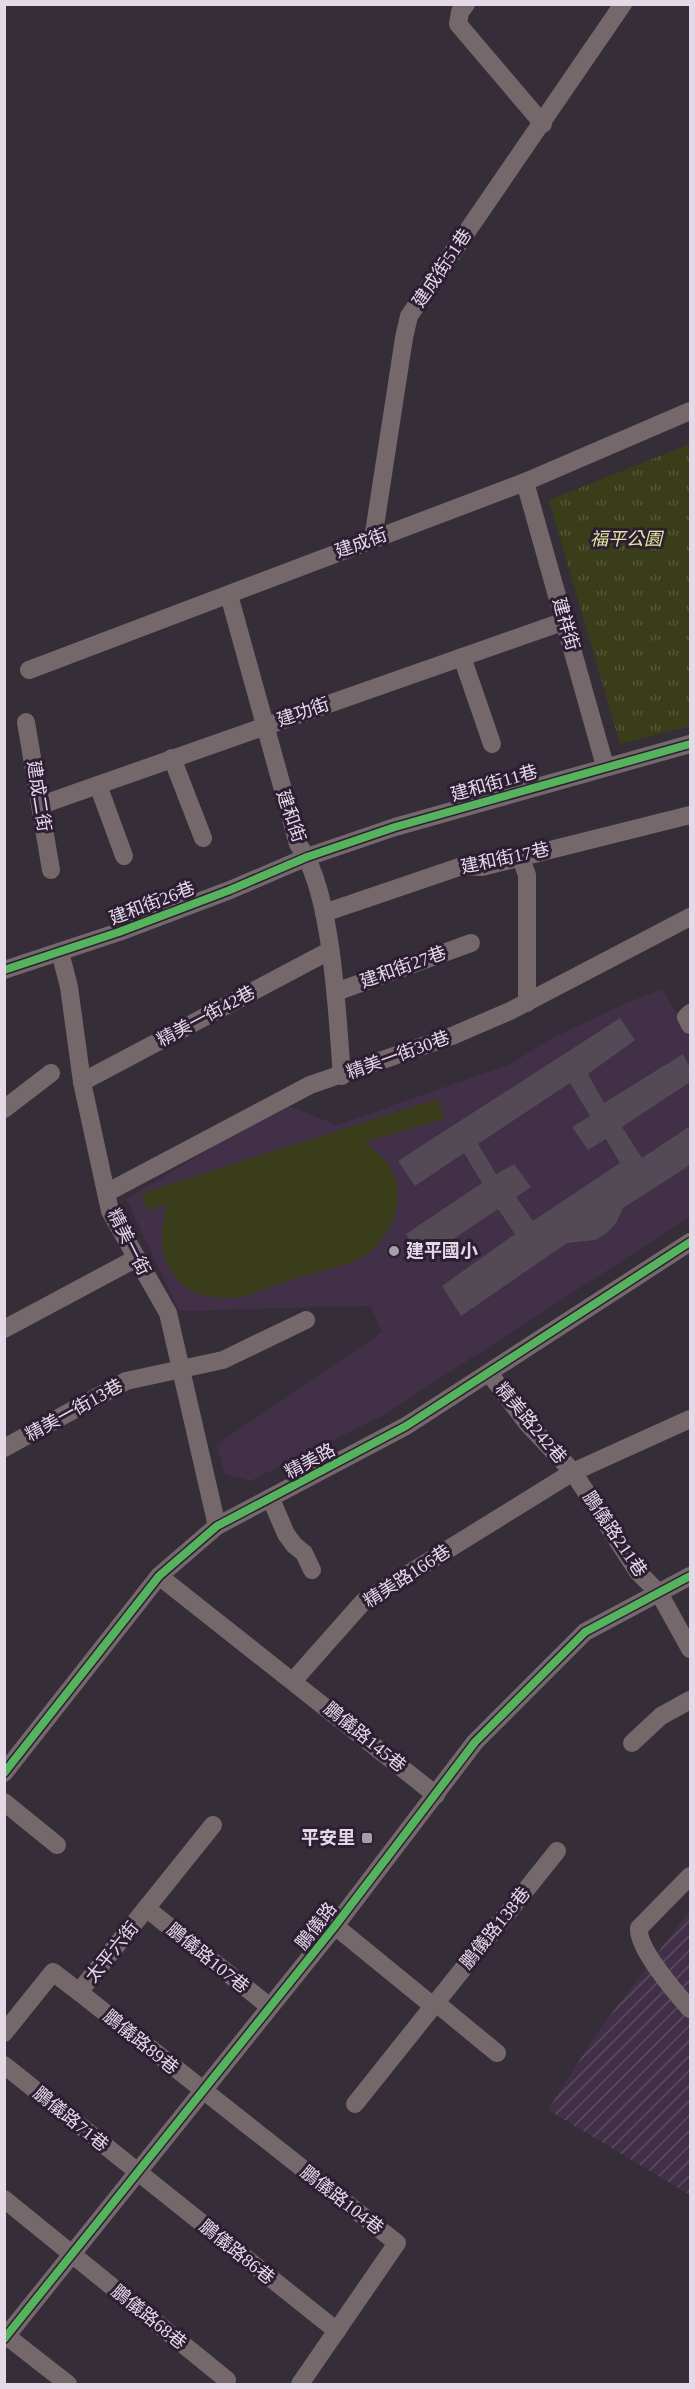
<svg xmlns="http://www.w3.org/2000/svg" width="695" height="2389" font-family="'Times New Roman','Noto Sans TC',serif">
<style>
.industrial{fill:url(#industrial-furrows)}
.built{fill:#413048}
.grass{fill:#3a3d19}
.park{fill:url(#park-tufts)}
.building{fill:#534a56;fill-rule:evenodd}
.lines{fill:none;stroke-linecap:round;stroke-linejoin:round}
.minor{stroke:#75686b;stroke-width:18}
.cycleway-casing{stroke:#2d1e33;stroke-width:11}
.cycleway{stroke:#56b35d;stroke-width:8}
.poi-dot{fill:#a69daa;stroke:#2d1e33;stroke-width:2}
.labels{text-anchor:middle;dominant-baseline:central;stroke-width:6;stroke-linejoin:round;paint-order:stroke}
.street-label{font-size:18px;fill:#e3d9e7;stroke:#2d1e33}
.park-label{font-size:18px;font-style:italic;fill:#e0e89c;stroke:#2d1e33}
.poi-label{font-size:18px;font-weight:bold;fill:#e3d9e7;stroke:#2d1e33;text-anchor:start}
</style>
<defs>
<pattern id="industrial-furrows" width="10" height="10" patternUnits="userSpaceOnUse" patternTransform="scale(1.5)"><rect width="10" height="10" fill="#413048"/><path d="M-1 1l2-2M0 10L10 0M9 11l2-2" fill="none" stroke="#5c4d62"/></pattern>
<pattern id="park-tufts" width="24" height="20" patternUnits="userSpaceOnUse" patternTransform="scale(1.5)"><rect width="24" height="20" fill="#3a3d19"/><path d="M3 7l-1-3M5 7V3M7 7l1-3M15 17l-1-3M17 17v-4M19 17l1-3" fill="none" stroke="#56583a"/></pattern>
</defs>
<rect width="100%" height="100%" fill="#352d38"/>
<!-- industrial -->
<polygon class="industrial" points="690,1910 690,2195 548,2110 597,2033"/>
<!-- built -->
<polygon class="built" points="663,989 690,1038 690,1217 380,1417 250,1481 225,1474 216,1445 382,1332 370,1306 179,1311 126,1199 284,1104 337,1125 511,1064 548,1040 626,1003"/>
<!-- grass -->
<path class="grass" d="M 438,1099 L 444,1119 L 364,1142 C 375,1150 385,1158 392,1171 C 407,1198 392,1235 369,1253 C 350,1267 318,1271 296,1278 C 276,1284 251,1297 230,1298 C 172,1300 150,1254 168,1204 L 147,1210 L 142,1193 Z"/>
<!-- park -->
<polygon class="park" points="690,444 690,726 620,744 549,500"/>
<!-- building -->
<path class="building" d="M 620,1018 L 635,1040 L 588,1074 L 604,1103 L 683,1054 L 690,1068 L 690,1082 L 622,1127 L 642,1158 L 690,1126 L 690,1165 L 623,1208 L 616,1223 L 607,1233 L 595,1240 L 567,1243 L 461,1316 L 442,1286 L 515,1234 L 498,1209 L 422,1260 L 406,1234 L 482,1183 L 464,1153 L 415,1186 L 398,1161 ZM 570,1083 L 590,1116 L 572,1127 L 588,1150 L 606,1139 L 620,1163 L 533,1221 L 516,1197 L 531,1187 L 514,1164 L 496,1174 L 478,1144 Z"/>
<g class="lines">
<!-- minor -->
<g class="minor">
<polyline points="466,4 460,12 458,24 543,124"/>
<polyline points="525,482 605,766"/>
<polyline points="373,539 404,338 409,316 623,4"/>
<path d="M 229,595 L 298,844 C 333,890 337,1017 342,1076"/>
<polyline points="462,657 492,744"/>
<polyline points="29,670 525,482 690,411"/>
<polyline points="26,722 51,870"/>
<polyline points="172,758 203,838"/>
<polyline points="98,785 124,856"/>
<polyline points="41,805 565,621"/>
<polyline points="520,856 527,875 527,1003"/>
<polyline points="324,913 462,866 482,867 690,815"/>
<polyline points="60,952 69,987 82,1082 110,1211 168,1313 217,1526"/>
<polyline points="4,970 119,932 230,890 307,857 395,827 690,744"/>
<polyline points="336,992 471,943"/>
<polyline points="690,1013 686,1017 690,1025"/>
<polyline points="82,1082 329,951"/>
<polyline points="4,1109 51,1073"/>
<polyline points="106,1193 310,1085 452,1036 510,1011 690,917"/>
<polyline points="4,1329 135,1259"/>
<polyline points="489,1373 527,1423 573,1472 638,1572 659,1593 690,1649"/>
<polyline points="4,1448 126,1381 223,1360 306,1320"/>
<polyline points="271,1499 286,1534 294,1545 304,1553 312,1570"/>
<polyline points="159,1576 436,1795"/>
<polyline points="293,1681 363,1602 573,1472 690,1419"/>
<polyline points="632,1743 661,1716 690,1700"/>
<polyline points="4,1773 159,1576 217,1526 406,1426 690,1242"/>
<polyline points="4,1802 57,1845"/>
<path d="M 690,1876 L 639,1928 C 637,1948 676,1993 690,2009"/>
<polyline points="146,1908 270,2007"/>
<polyline points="335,1926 433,2006 441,2007 497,2053"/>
<polyline points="79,1992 397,2243 300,2384"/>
<polyline points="4,2033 53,1972 79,1992 213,1825"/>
<polyline points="4,2065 337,2331"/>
<polyline points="355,2104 557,1851"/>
<polyline points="4,2199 227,2380"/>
<polyline points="4,2334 68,2384"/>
<polyline points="4,2339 335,1926 475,1742 585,1632 690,1576"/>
</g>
<!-- cycleway casing -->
<g class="cycleway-casing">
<g id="cycleway">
<polyline points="4,970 119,932 230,890 307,857 395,827 690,744"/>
<polyline points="4,1773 159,1576 217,1526 406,1426 690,1242"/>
<polyline points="4,2339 335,1926 475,1742 585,1632 690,1576"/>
</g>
</g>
<!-- cycleway -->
<use href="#cycleway" class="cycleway"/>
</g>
<!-- markers -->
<g class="poi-dot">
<circle cx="394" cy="1251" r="6"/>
<rect x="361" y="1832" width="12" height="12" rx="3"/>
</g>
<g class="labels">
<!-- street labels -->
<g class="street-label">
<text transform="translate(442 268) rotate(-56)">建成街51巷</text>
<text transform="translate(361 543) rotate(-20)">建成街</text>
<text transform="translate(566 624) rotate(74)">建祥街</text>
<text transform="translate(303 712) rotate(-19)">建功街</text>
<text transform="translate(494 783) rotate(-16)">建和街11巷</text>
<text transform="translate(39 796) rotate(81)">建成二街</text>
<text transform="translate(291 816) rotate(71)">建和街</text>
<text transform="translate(505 858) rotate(-12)">建和街17巷</text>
<text transform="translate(152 903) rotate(-21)">建和街26巷</text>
<text transform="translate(403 967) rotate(-20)">建和街27巷</text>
<text transform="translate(206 1016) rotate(-28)">精美一街42巷</text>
<text transform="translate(398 1055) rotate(-20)">精美一街30巷</text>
<text transform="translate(129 1242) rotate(63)">精美一街</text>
<text transform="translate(74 1410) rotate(-29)">精美一街13巷</text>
<text transform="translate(531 1423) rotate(50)">精美路242巷</text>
<text transform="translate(310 1461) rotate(-28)">精美路</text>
<text transform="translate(615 1534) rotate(56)">鵬儀路211巷</text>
<text transform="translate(407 1576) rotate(-33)">精美路166巷</text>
<text transform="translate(365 1737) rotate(39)">鵬儀路145巷</text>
<text transform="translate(316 1926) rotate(-52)">鵬儀路</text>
<text transform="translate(495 1928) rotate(-51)">鵬儀路138巷</text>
<text transform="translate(112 1952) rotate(-51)">太平六街</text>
<text transform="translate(208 1958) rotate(39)">鵬儀路107巷</text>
<text transform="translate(141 2042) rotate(39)">鵬儀路89巷</text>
<text transform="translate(71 2119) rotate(39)">鵬儀路71巷</text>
<text transform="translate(342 2200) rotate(38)">鵬儀路104巷</text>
<text transform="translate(237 2252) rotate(39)">鵬儀路86巷</text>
<text transform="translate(149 2317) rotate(39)">鵬儀路68巷</text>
</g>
<!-- park labels -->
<g class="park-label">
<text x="626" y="539">福平公園</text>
</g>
<!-- poi labels -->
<g class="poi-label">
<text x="406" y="1251">建平國小</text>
<text x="355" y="1838" text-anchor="end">平安里</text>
</g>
</g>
<!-- border -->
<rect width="695" height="2389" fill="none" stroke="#e3d9e7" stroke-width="12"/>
</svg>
